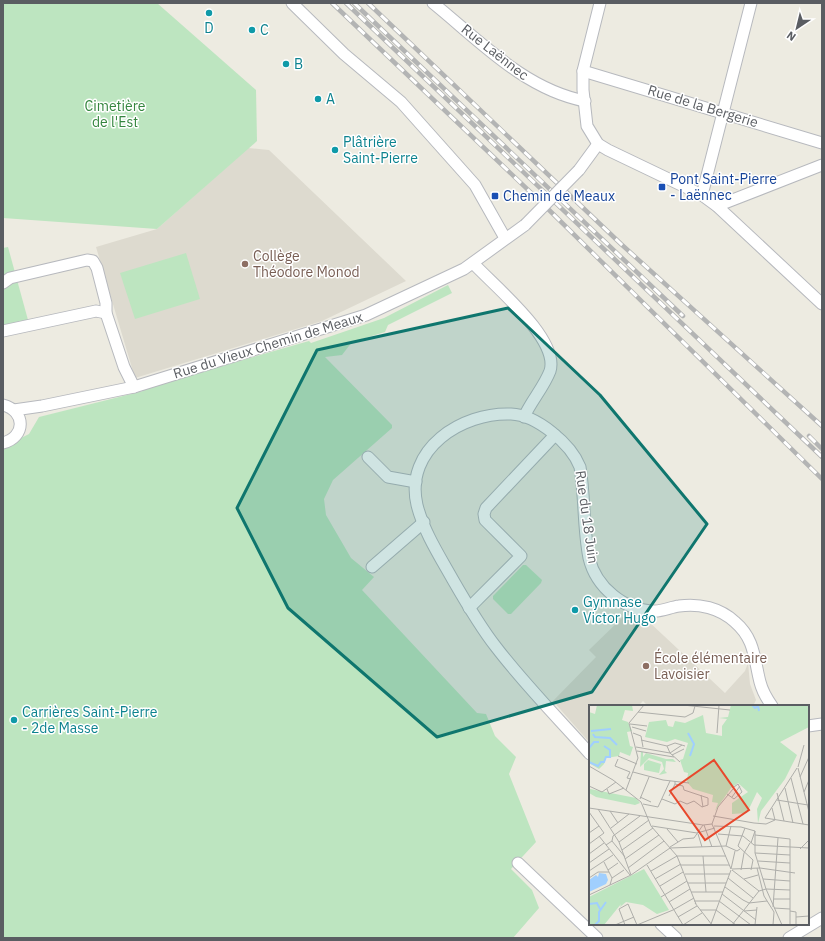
<svg xmlns="http://www.w3.org/2000/svg" width="825" height="941" font-family="'IBM Plex Sans',sans-serif">
<style>
.education{fill:#dddacf}
.green{fill:#bde5c0}
.lines{fill:none;stroke-linecap:round;stroke-linejoin:round}
.street-casing{stroke:#b7b9be;stroke-width:13}
.street{stroke:#fff;stroke-width:11}
.rail-casing{stroke:#b3b4b4;stroke-width:4.5}
.rail{stroke:#fff;stroke-width:3;stroke-dasharray:9;stroke-linecap:butt}
.street-bridge-casing{stroke:#b7b9be;stroke-width:13;stroke-linecap:butt}
.street-bridge{stroke:#fff;stroke-width:11}
.marked{fill:#0f766e;fill-opacity:0.2;stroke:#0f766e;stroke-width:3;stroke-linejoin:round}
.culture-dot{fill:#0f9aa8;stroke:#fff;stroke-width:1.5}
.transit-dot{fill:#1a4fb4;stroke:#fff;stroke-width:1.5}
.education-dot{fill:#8d6e63;stroke:#fff;stroke-width:1.5}
.labels{text-anchor:middle;dominant-baseline:central;stroke-width:3;stroke-linejoin:round;paint-order:stroke}
.culture-label{font-size:14px;fill:#0d838f;stroke:#fff;text-anchor:start}
.street-label{font-size:14px;fill:#5a5d62;stroke:#fff}
.park-label{font-size:14px;fill:#35863f;stroke:#fff}
.transit-label{font-size:14px;fill:#164399;stroke:#fff;text-anchor:start}
.education-label{font-size:14px;fill:#785e54;stroke:#fff;text-anchor:start}
.inset-river{fill:none;stroke:#a0cffe;stroke-width:2}
.inset-road{fill:none;stroke:#aeaeaa;stroke-width:1}
.view{fill:#e8482c;fill-opacity:0.15;stroke:#e8482c;stroke-width:2}
.inset-edge{fill:none;stroke:#5a5d62;stroke-width:2}
</style>
<rect width="100%" height="100%" fill="#edebe1"/>
<!-- education -->
<g class="education">
<polygon points="248,148 269,150 406,281 322,321 135,378 96,247 157,229"/>
<polygon points="628,615 648,621 725,693 745,671 748,663 750,684 756,700 753,706 648,706 643,701 638,706 590,706 590,743 553,701 596,657 589,650 623,617"/>
</g>
<!-- green -->
<g class="green">
<polygon points="3,3 157,3 256,90 257,141 157,229 3,218"/>
<polygon points="8,247 28,320 3,326 3,248"/>
<polygon points="186,253 200,299 135,319 120,273"/>
<polygon points="448,285 452,293 388,325 385,332 352,342 342,355 325,357 392,425 392,428 333,480 324,499 326,515 351,558 374,577 362,590 477,713 486,714 495,736 516,757 509,774 536,842 511,869 532,890 539,908 513,938 3,938 3,442 9,444 29,434 39,417 143,391 142,389 309,341 311,343 384,318"/>
<polygon points="523,565 526,565 542,580 541,583 511,614 508,614 493,599 493,596"/>
</g>
<g class="lines">
<!-- street casing -->
<g class="street-casing">
<g id="street">
<polyline points="292,3 344,54 401,102 475,185 505,238"/>
<path d="M 433,3 C 480,41 524,89 585,101"/>
<polyline points="600,3 583,71 583,90 587,126 598,144 608,150 702,195 717,206 822,304"/>
<polyline points="583,71 822,143"/>
<polyline points="579,170 598,144"/>
<polyline points="702,195 751,3"/>
<polyline points="717,206 822,165"/>
<path d="M 473,263 C 493,285 560,339 550,371 C 544,387 531,401 524,417"/>
<polyline points="3,283 10,278 87,260 93,261 97,268 106,303 106,313 124,367 134,387"/>
<polyline points="3,331 96,311 106,313"/>
<path d="M 3,405 C 26,411 26,437 3,443"/>
<polyline points="14,410 42,406 134,387 366,315 464,269 525,225"/>
<polyline points="368,457 388,477 416,482"/>
<polyline points="372,567 424,522"/>
<polyline points="469,608 521,556 485,520 484,514 486,508 555,435"/>
<polyline points="808,726 822,724"/>
<path d="M 590,754 C 559,719 525,685 496,647 C 478,624 464,599 449,573 C 437,552 423,529 417,505 C 404,449 462,412 511,414 C 537,415 571,444 580,467 C 585,497 583,528 589,558 C 596,587 624,611 655,611 C 663,611 671,607 679,606 C 699,603 720,608 735,622 C 755,639 754,659 760,682 C 762,690 767,699 772,706"/>
<polyline points="518,863 597,938"/>
<polyline points="661,924 676,938"/>
<polyline points="789,938 822,918"/>
</g>
</g>
<!-- street -->
<use href="#street" class="street"/>
<!-- rail casing -->
<g class="rail-casing">
<g id="rail">
<polyline points="332,3 545,206 822,479"/>
<polyline points="346,3 822,457"/>
<polyline points="354,3 683,316"/>
<polyline points="368,3 621,244 822,426"/>
<polyline points="809,436 822,449"/>
</g>
</g>
<!-- rail -->
<use href="#rail" class="rail"/>
<!-- street-bridge casing -->
<g class="street-bridge-casing">
<polyline id="street-bridge" points="525,225 579,170"/>
</g>
<!-- street-bridge -->
<use href="#street-bridge" class="street-bridge"/>
</g>
<!-- marked area -->
<path class="marked" d="M 508,308 L 600,395 L 707,524 L 592,692 L 437,737 L 288,608 L 237,508 L 317,350 Z"/>
<!-- markers -->
<g class="culture-dot">
<circle cx="209" cy="13" r="4"/>
<circle cx="252" cy="30" r="4"/>
<circle cx="286" cy="64" r="4"/>
<circle cx="318" cy="99" r="4"/>
<circle cx="335" cy="150" r="4"/>
<circle cx="575" cy="610" r="4"/>
<circle cx="14" cy="720" r="4"/>
</g>
<g class="transit-dot">
<rect x="658" y="183" width="8" height="8" rx="2"/>
<rect x="491" y="192" width="8" height="8" rx="2"/>
</g>
<g class="education-dot">
<circle cx="245" cy="264" r="4"/>
<circle cx="646" cy="666" r="4"/>
</g>
<g class="labels">
<!-- culture labels -->
<g class="culture-label">
<text x="209" y="28" text-anchor="middle">D</text>
<text x="260" y="30">C</text>
<text x="294" y="64">B</text>
<text x="326" y="99">A</text>
<text x="343" y="142">Plâtrière<tspan x="343" dy="16">Saint-Pierre</tspan></text>
<text x="583" y="602">Gymnase<tspan x="583" dy="16">Victor Hugo</tspan></text>
<text x="22" y="712">Carrières Saint-Pierre<tspan x="22" dy="16">- 2de Masse</tspan></text>
</g>
<!-- street labels -->
<g class="street-label">
<text transform="translate(495 52) rotate(38)">Rue Laënnec</text>
<text transform="translate(703 106) rotate(17)">Rue de la Bergerie</text>
<text transform="translate(268 345) rotate(-17)">Rue du Vieux Chemin de Meaux</text>
<text transform="translate(587 517) rotate(82)">Rue du 18 Juin</text>
</g>
<!-- park labels -->
<g class="park-label">
<text x="115" y="106">Cimetière<tspan x="115" dy="16">de l'Est</tspan></text>
</g>
<!-- transit labels -->
<g class="transit-label">
<text x="670" y="179">Pont Saint-Pierre<tspan x="670" dy="16">- Laënnec</tspan></text>
<text x="503" y="196">Chemin de Meaux</text>
</g>
<!-- education labels -->
<g class="education-label">
<text x="253" y="256">Collège<tspan x="253" dy="16">Théodore Monod</tspan></text>
<text x="654" y="658">École élémentaire<tspan x="654" dy="16">Lavoisier</tspan></text>
</g>
</g>
<!-- overview -->
<g transform="translate(589 705)">
<rect width="220" height="220" fill="#edebe1"/>
<path d="M 8,0 L 43,0 L 44,6 L 36,5 L 33,15 L 39,17 L 43,26 L 38,27 L 41,41 L 44,42 L 41,51 L 31,47 L 30,51 L 17,53 L 15,59 L 10,64 L 0,58 L 0,7 L 6,9 ZM 142,0 L 220,0 L 220,22 L 191,37 L 208,50 L 196,74 L 172,106 L 169,118 L 168,104 L 173,93 L 168,87 L 158,108 L 143,109 L 143,98 L 159,87 L 149,78 L 142,83 L 126,106 L 129,98 L 123,97 L 124,90 L 104,84 L 98,77 L 99,68 L 95,67 L 91,55 L 94,54 L 99,38 L 86,34 L 78,37 L 56,32 L 60,17 L 77,15 L 79,21 L 84,22 L 86,16 L 96,18 L 114,10 L 117,28 L 133,31 L 133,21 L 138,14 L 130,13 L 139,12 ZM 52,47 L 54,47 L 54,52 L 57,48 L 77,54 L 84,54 L 87,57 L 77,56 L 76,66 L 78,68 L 70,70 L 75,64 L 73,57 L 60,53 L 51,62 ZM 59,55 L 72,59 L 70,68 L 55,65 L 55,59 ZM 1,84 L 47,93 L 51,98 L 46,100 L 7,92 L 0,88 ZM 55,164 L 80,205 L 68,209 L 54,200 L 37,197 L 31,202 L 32,199 L 15,220 L 0,220 L 0,192 Z" fill="#bde5c0"/>
<path d="M 10,168 L 17,169 L 19,175 L 17,179 L 0,187 L 0,175 L 7,170 L 9,172 Z" fill="#a0cffe"/>
<path class="inset-river" d="M 163,0 L 166,3 L 169,1 L 170,6M 2,26 L 22,24M 99,28 L 105,39 L 101,51M 4,29 L 6,32 L 21,33 L 28,40M 0,43 L 5,37 L 10,37M 0,57 L 9,61 L 12,57 L 15,57 L 17,52 L 21,52 L 21,45 L 15,41M 0,199 L 8,198 L 11,204M 6,220 L 10,216 L 10,207 L 17,197"/>
<path class="inset-road" d="M 94,0 L 141,5M 49,7 L 96,12 L 104,8 L 106,1M 41,19 L 58,21M 43,22 L 57,26M 44,28 L 52,31 L 54,42M 128,28 L 130,0M 52,35 L 78,41 L 86,38 L 96,41M 78,41 L 81,48 L 93,40M 47,42 L 81,48 L 91,57M 48,46 L 85,52M 83,50 L 95,44M 29,51 L 48,59M 29,54 L 26,61 L 41,67 L 38,73 L 42,74M 0,61 L 24,75 L 52,97 L 62,121 L 88,151 L 107,199M 209,62 L 215,40M 208,63 L 176,113 L 220,120M 209,63 L 220,107M 44,67 L 74,75 L 100,78M 211,72 L 220,52M 202,73 L 214,119M 0,81 L 13,87 L 27,77M 196,83 L 204,118M 18,84 L 20,89 L 35,83M 37,85 L 49,53 L 40,18 L 55,0M 215,87 L 220,75M 188,88 L 195,116M 138,89 L 145,94 L 153,87 L 149,79 L 145,82M 112,90 L 114,102M 80,91 L 86,79M 51,92 L 62,97M 143,92 L 151,81M 51,94 L 60,72M 73,94 L 86,99 L 91,96 L 98,99 L 105,96 L 113,102 L 119,100 L 119,93 L 95,85 L 94,81 L 86,79 L 86,76M 188,95 L 219,100M 54,99 L 69,102 L 81,76M 0,103 L 114,120 L 123,119M 183,103 L 186,115M 9,104 L 30,137 L 42,170M 21,106 L 29,118M 0,107 L 15,128M 124,111 L 165,118 L 177,119 L 186,115M 123,119 L 142,164M 123,119 L 129,102 L 144,84M 115,120 L 123,142M 63,121 L 108,128 L 126,123M 125,121 L 152,122 L 166,126M 22,123 L 40,109M 156,123 L 149,141 L 164,155 L 162,165M 78,124 L 89,137M 166,126 L 166,148 L 177,184 L 193,220M 0,128 L 10,121M 109,129 L 113,142M 129,129 L 154,131 L 165,140M 166,130 L 201,134 L 201,220M 10,131 L 41,170M 23,136 L 36,152M 30,137 L 60,115M 162,138 L 166,126M 0,139 L 15,128M 17,140 L 23,136 L 24,131 L 51,111M 165,140 L 220,143M 137,141 L 142,121M 81,142 L 94,134 L 105,133 L 114,120M 81,143 L 137,141 L 148,146 L 151,144M 211,144 L 220,135M 33,145 L 64,123M 166,148 L 201,150M 0,149 L 15,138M 88,151 L 137,151M 114,151 L 117,187M 36,154 L 70,130M 169,156 L 201,158M 15,157 L 23,173 L 21,180M 0,158 L 20,144M 58,160 L 94,220M 92,160 L 140,160M 39,163 L 75,136M 168,163 L 175,191 L 185,207M 142,164 L 146,146M 143,164 L 171,163 L 206,168M 19,165 L 29,158M 143,165 L 170,186M 152,165 L 155,148 L 161,138M 0,166 L 24,150M 62,166 L 88,151M 96,169 L 141,169M 0,173 L 9,167 L 20,167M 23,173 L 35,165M 139,173 L 164,193M 66,174 L 92,159M 155,174 L 169,170M 174,174 L 201,176M 99,178 L 137,178M 71,181 L 94,167M 136,182 L 154,195 L 160,198 L 178,196M 102,187 L 134,187M 133,189 L 167,215M 0,190 L 42,170 L 81,143M 72,192 L 98,176M 185,194 L 201,194M 105,196 L 130,196 L 162,220M 80,197 L 101,184M 106,198 L 123,220M 184,202 L 189,133M 185,203 L 201,204M 111,205 L 127,205 L 147,220M 155,206 L 168,205M 201,206 L 207,207 L 207,220M 89,212 L 108,201M 207,212 L 220,211M 122,219 L 142,165M 26,220 L 45,212M 36,220 L 30,204 L 39,199 L 48,220M 48,220 L 84,205 L 105,193M 94,220 L 113,208M 143,220 L 170,186 L 177,184 L 201,185M 166,220 L 168,202M 184,220 L 185,207"/>
<path class="view" d="M 125,55 L 160,105 L 116,135 L 81,86 Z"/>
<rect width="220" height="220" class="inset-edge"/>
</g>
<!-- border -->
<rect width="825" height="941" fill="none" stroke="#5a5d62" stroke-width="8"/>
<!-- north arrow -->
<g transform="translate(797 28) rotate(215)" stroke="#ffffff" stroke-width="3" paint-order="stroke">
<path d="M0-3L7 15L0 10L-7 15Z" fill="#5a5d62"/>
<text y="-6" font-size="11" font-weight="bold" text-anchor="middle" fill="#5a5d62">N</text>
</g>
</svg>
